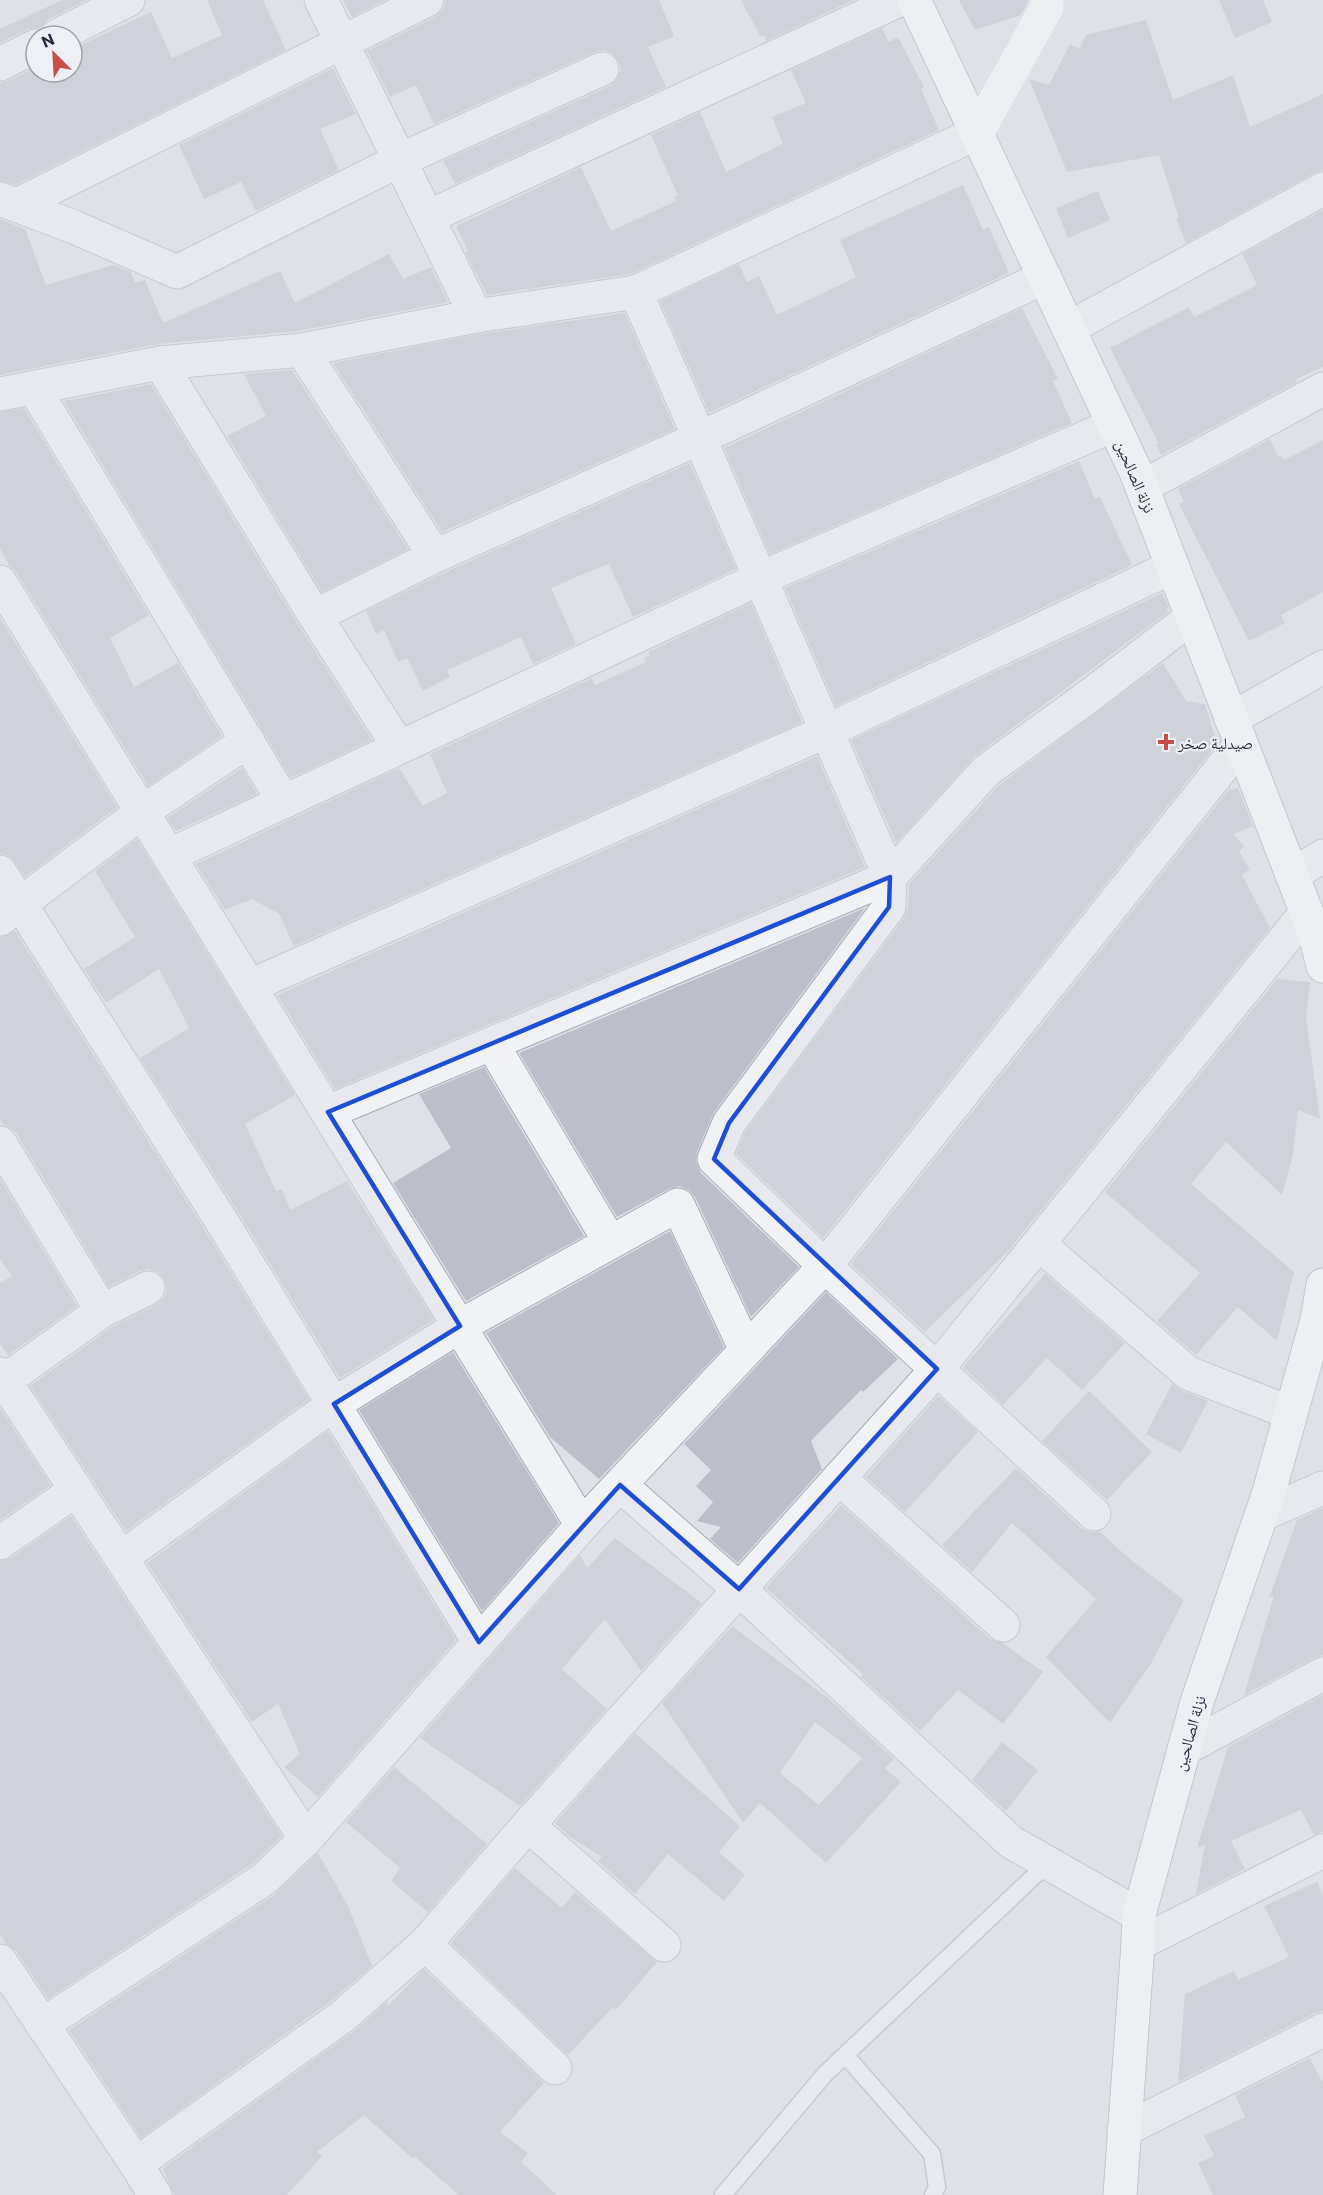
<svg xmlns="http://www.w3.org/2000/svg" width="1323" height="2195" font-family="Commissioner,'Noto Naskh Arabic',sans-serif">
<style>
.building{fill:#bcbfca;fill-rule:evenodd}
.lines{fill:none;stroke-linecap:round;stroke-linejoin:round}
.lane-casing{stroke:#a8abb5;stroke-width:19}
.street-casing{stroke:#a8abb5;stroke-width:35}
.primary-casing{stroke:#9fa3b3;stroke-width:35}
.lane{stroke:#f1f2f6;stroke-width:16}
.street{stroke:#f1f2f6;stroke-width:33}
.secondary{stroke:#fff;stroke-width:33}
.primary{stroke:#fff;stroke-width:33}
.marked{fill:none;stroke:#1d4ed8;stroke-width:4.5;stroke-linejoin:round}
.poi-dot{fill:#ca4c47;stroke:#eef0f5;stroke-width:2}
.labels{text-anchor:middle;dominant-baseline:central;stroke-width:4.5;stroke-linejoin:round;paint-order:stroke}
.street-label{font-size:16px;fill:#282c3e;stroke:#eef0f5}
.poi-label{font-size:16px;fill:#282c3e;stroke:#eef0f5;text-anchor:start}
</style>
<rect width="100%" height="100%" fill="#dfe1e8"/>
<!-- building -->
<g class="building">
<polygon points="62,0 87,0 49,19 40,28 28,29 0,43 0,29"/>
<polygon points="207,0 263,0 286,50 15,185 0,181 0,83 8,81 36,67 36,72 72,72 72,49 151,12 172,58 222,35"/>
<polygon points="343,0 385,0 352,17"/>
<polygon points="446,0 659,0 674,36 648,47 666,87 455,184 443,161 610,86 617,79 621,70 619,62 613,54 604,50 595,52 434,124 416,85 390,97 367,51 435,17 443,10"/>
<polygon points="741,0 854,0 766,41 764,35 760,36"/>
<polygon points="959,0 1028,0 1028,2 1021,15 975,30"/>
<polygon points="1219,0 1263,0 1272,22 1235,38"/>
<polygon points="1146,20 1173,100 1233,75 1250,127 1323,94 1323,170 1314,173 1186,243 1176,219 1179,218 1159,155 1067,172 1029,79 1049,85 1070,44 1079,49 1086,35"/>
<polygon points="882,28 889,42 898,37 924,87 921,89 939,130 631,274 487,295 465,252 468,251 456,226 581,167 611,231 676,201 674,197 678,196 651,135 700,112 726,172 783,144 772,117 806,103 791,70"/>
<polygon points="333,68 356,114 320,129 339,170 256,211 241,182 204,199 179,145"/>
<polygon points="963,185 983,230 989,227 1009,273 709,413 660,301 739,264 747,282 759,276 777,315 856,277 840,240"/>
<polygon points="1098,191 1110,220 1068,238 1056,208"/>
<polygon points="1323,210 1323,367 1296,379 1297,382 1161,455 1156,445 1159,444 1110,348 1189,307 1194,317 1257,285 1242,254"/>
<polygon points="0,219 25,229 46,285 113,265 131,272 135,283 145,280 163,323 280,271 295,303 389,254 403,279 431,267 448,302 299,331 158,344 0,375"/>
<polygon points="1022,308 1058,379 1053,381 1072,423 770,554 724,448"/>
<polygon points="625,313 675,429 442,532 333,363 479,334"/>
<polygon points="292,370 408,549 322,592 227,436 266,416 244,374"/>
<polygon points="151,384 299,626 372,740 291,778 64,401"/>
<polygon points="24,408 149,615 110,638 134,687 178,663 222,736 148,786 16,572 9,565 0,548 0,412"/>
<polygon points="1270,439 1278,457 1282,456 1284,460 1323,440 1323,592 1281,615 1285,623 1249,641 1179,504 1184,502 1178,489"/>
<polygon points="1079,461 1095,499 1100,497 1132,565 836,706 785,588"/>
<polygon points="690,463 736,569 633,617 609,564 581,575 551,588 576,644 533,664 521,637 447,670 450,677 423,691 407,658 398,662 384,630 376,634 366,611 443,573"/>
<polygon points="1162,593 1169,608 1166,610 1168,612 975,756 896,843 851,740"/>
<polygon points="751,603 802,722 294,946 279,914 252,899 225,910 196,864 399,768 423,806 447,793 430,754 592,678 595,685 646,662 644,658 650,655 648,652"/>
<polygon points="0,618 117,807 25,877 15,862 9,856 0,853"/>
<polygon points="1163,663 1186,701 1205,704 1217,744 823,1238 736,1154 745,1132 904,918 908,908 909,884 999,785"/>
<polygon points="817,756 865,867 335,1089 277,995"/>
<polygon points="242,768 257,794 176,831 167,818"/>
<polygon points="1231,787 1231,790 1238,788 1253,826 1233,834 1244,846 1239,851 1250,870 1242,875 1270,928 1008,1251 925,1332 851,1264"/>
<polygon points="137,839 295,1095 245,1124 276,1191 282,1189 290,1210 347,1181 434,1320 340,1378 240,1215 140,1058 189,1028 159,969 106,1003 84,969 135,937 95,871"/>
<polygon points="865,908 714,1112 697,1152 696,1162 701,1173 799,1267 751,1317 695,1197 689,1190 679,1186 669,1189 617,1217 519,1053"/>
<polygon points="15,931 208,1235 309,1399 126,1531 30,1386 112,1327 157,1304 164,1298 167,1289 164,1279 159,1273 149,1269 140,1271 109,1287 16,1133 9,1127 3,1125 0,1119 0,937"/>
<polygon points="1277,979 1310,982 1306,1018 1320,1119 1298,1110 1293,1154 1282,1195 1226,1142 1191,1184 1294,1272 1277,1341 1238,1307 1196,1355 1157,1321 1200,1273 1105,1192"/>
<polygon points="484,1067 584,1236 466,1301 393,1183 451,1148 419,1094"/>
<polygon points="0,1179 77,1306 8,1355 0,1344 0,1283 12,1276 0,1259"/>
<polygon points="670,1231 724,1347 599,1479 550,1437 486,1333"/>
<polygon points="1045,1274 1125,1343 1082,1390 1047,1358 1003,1405 963,1367"/>
<polygon points="826,1292 898,1359 863,1392 861,1390 811,1441 822,1469 738,1563 710,1539 721,1527 697,1521 713,1502 696,1486 711,1470 684,1444"/>
<polygon points="453,1352 559,1523 482,1611 359,1410"/>
<polygon points="1172,1384 1181,1390 1208,1401 1181,1453 1146,1434"/>
<polygon points="1089,1391 1152,1452 1107,1500 1042,1441"/>
<polygon points="938,1396 978,1432 905,1512 866,1477"/>
<polygon points="0,1408 51,1485 0,1520"/>
<polygon points="328,1431 456,1640 318,1797 284,1767 300,1754 278,1704 252,1722 147,1563"/>
<polygon points="1016,1468 1081,1528 1090,1532 1100,1532 1131,1560 1184,1600 1152,1662 1110,1723 1046,1657 1096,1599 1012,1523 972,1572 942,1545"/>
<polygon points="841,1505 990,1639 1003,1643 1043,1672 1003,1724 958,1690 920,1731 861,1677 863,1674 766,1588"/>
<polygon points="1323,1508 1323,1655 1314,1658 1244,1695 1274,1595 1269,1598 1297,1520"/>
<polygon points="71,1516 282,1836 252,1864 48,1999 16,1951 6,1944 0,1935 0,1561 11,1558"/>
<polygon points="615,1538 702,1603 641,1671 605,1619 562,1669 607,1709 520,1806 420,1738 580,1555 587,1568"/>
<path d="M 732,1626 L 828,1698 L 894,1759 L 885,1768 L 901,1782 L 826,1863 L 760,1803 L 743,1823 L 662,1703 ZM 815,1722 L 862,1758 L 819,1805 L 780,1773 Z"/>
<polygon points="1323,1695 1323,1832 1314,1835 1301,1810 1231,1841 1245,1869 1196,1894 1205,1844 1197,1848 1228,1747"/>
<polygon points="635,1733 740,1826 719,1852 745,1875 724,1901 668,1854 635,1894 598,1861 602,1857 569,1836 555,1823"/>
<polygon points="1002,1742 1038,1770 1006,1811 972,1780"/>
<polygon points="394,1767 487,1844 428,1912 391,1881 400,1868 346,1822"/>
<polygon points="318,1853 348,1906 372,1966 331,2001 141,2138 69,2030 274,1895"/>
<polygon points="515,1868 562,1908 575,1892 657,1962 616,2010 613,2007 568,2055 451,1943"/>
<polygon points="1317,1882 1323,1897 1323,2011 1315,2013 1178,2082 1185,1994 1234,1971 1238,1980 1289,1957 1264,1906"/>
<polygon points="424,1969 544,2083 500,2132 528,2153 521,2162 557,2195 459,2195 415,2157 413,2159 364,2115 317,2152 322,2156 287,2195 174,2195 163,2168 354,2031 387,2002 388,2006"/>
<polygon points="1310,2058 1323,2083 1323,2195 1213,2195 1198,2163 1214,2156 1204,2136 1245,2117 1235,2095"/>
</g>
<g class="lines">
<!-- lane casing -->
<g class="lane-casing">
<g id="lane">
<polyline points="846,2056 932,2154 937,2187 933,2195"/>
<polyline points="723,2195 825,2074 1048,1863"/>
</g>
</g>
<!-- street casing -->
<g class="street-casing">
<g id="street">
<polyline points="321,0 476,316"/>
<polyline points="57,36 128,0"/>
<polyline points="0,64 36,46"/>
<polyline points="0,199 74,227 177,272 400,160 602,69"/>
<polyline points="19,204 427,0"/>
<polyline points="428,217 899,0"/>
<polyline points="1069,328 1323,189"/>
<polyline points="302,350 435,556"/>
<polyline points="160,363 315,616 399,747"/>
<polyline points="34,388 284,802"/>
<polyline points="0,394 160,363 302,350 476,316 636,292 977,133"/>
<polyline points="1142,487 1323,389"/>
<polyline points="0,582 582,1525"/>
<polyline points="315,616 435,556 700,438 1045,277"/>
<polyline points="1231,719 1323,667"/>
<polyline points="170,855 761,578 1114,425"/>
<polyline points="0,872 224,1225 479,1642"/>
<polyline points="1292,875 1323,856"/>
<polyline points="0,919 142,812 248,741"/>
<polyline points="250,986 827,731 1172,567"/>
<polyline points="492,1044 610,1242"/>
<polyline points="328,1112 890,877 636,292"/>
<polyline points="0,1143 102,1311"/>
<polyline points="1039,1244 1188,1373 1291,1413"/>
<polyline points="0,1374 306,1839"/>
<polyline points="0,1384 102,1311 148,1288"/>
<polyline points="839,1478 1003,1625"/>
<polyline points="620,1485 739,1589 1011,1842 1139,1915"/>
<polyline points="1094,1514 825,1266 714,1159 729,1123 889,907 890,877 986,771 1089,696 1192,617"/>
<polyline points="1261,1515 1323,1488"/>
<polyline points="0,1543 76,1490"/>
<polyline points="121,1558 334,1404 460,1326 678,1205 746,1350"/>
<polyline points="1184,1749 1323,1674"/>
<polyline points="528,1825 664,1945"/>
<polyline points="425,1944 555,2068"/>
<polyline points="1138,1944 1323,1851"/>
<polyline points="0,1961 136,2164 155,2195"/>
<polyline points="42,2025 264,1879 306,1839 582,1525 825,1266 1241,744"/>
<polyline points="1124,2130 1323,2030"/>
<polyline points="136,2164 343,2016 425,1944 528,1825 937,1369 1306,913"/>
</g>
</g>
<!-- primary casing -->
<g class="primary-casing">
<g id="primary">
<polyline points="914,0 1136,472 1315,934 1323,966"/>
<polyline points="1120,2195 1138,1944 1139,1915 1197,1702 1269,1492 1317,1320 1323,1285"/>
</g>
</g>
<!-- lane -->
<use href="#lane" class="lane"/>
<!-- street -->
<use href="#street" class="street"/>
<!-- secondary -->
<polyline class="secondary" points="977,133 1047,7 1047,0"/>
<!-- primary -->
<use href="#primary" class="primary"/>
</g>
<!-- marked area -->
<path d="M0 0H1323V2195H0ZM 890,877 L 889,907 L 729,1123 L 714,1159 L 937,1369 L 739,1589 L 620,1485 L 479,1642 L 334,1404 L 460,1326 L 328,1112 Z" fill="#dfe1e8" fill-opacity=".55" fill-rule="evenodd"/>
<path class="marked" d="M 890,877 L 889,907 L 729,1123 L 714,1159 L 937,1369 L 739,1589 L 620,1485 L 479,1642 L 334,1404 L 460,1326 L 328,1112 Z"/>
<!-- markers -->
<path class="poi-dot" d="M1163 733h6v6h6v6h-6v6h-6v-6h-6v-6h6z"/>
<g class="labels">
<!-- street labels -->
<g class="street-label">
<text transform="translate(1136 476) rotate(67)">نزلة الصالحين</text>
<text transform="translate(1189 1733) rotate(-74)">نزلة الصالحين</text>
</g>
<!-- poi labels -->
<g class="poi-label">
<text x="1178" y="742">صيدلية صخر</text>
</g>
</g>
<!-- north arrow -->
<g transform="translate(54 54) rotate(336)"><circle r="28" fill="#eef0f5" stroke="#9fa2ac" stroke-width="1.5"/>
<path d="M0-4.5L10 22L0 15L-10 22Z" fill="#ca4c47"/>
<text y="-9" font-size="16" font-weight="bold" text-anchor="middle" fill="#282c3e">N</text>
</g>
</svg>
